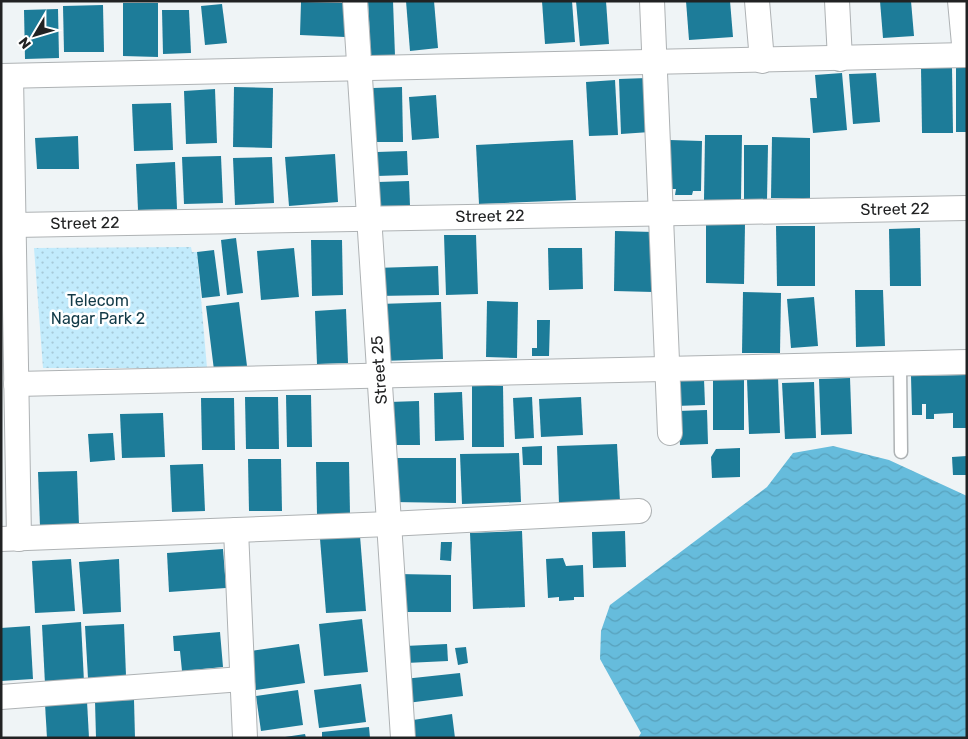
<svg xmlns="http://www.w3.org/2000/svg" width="968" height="739" font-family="Rubik,sans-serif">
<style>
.park{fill:url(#park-dots)}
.water{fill:url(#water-waves)}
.building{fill:#1d7c99}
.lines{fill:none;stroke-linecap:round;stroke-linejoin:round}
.lane-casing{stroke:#aeb2b4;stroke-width:15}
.street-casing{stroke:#aeb2b4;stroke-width:26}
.lane{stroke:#fff;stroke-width:12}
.street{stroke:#fff;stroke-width:24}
.labels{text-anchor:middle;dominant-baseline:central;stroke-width:5;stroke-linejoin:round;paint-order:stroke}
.street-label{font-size:16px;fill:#212223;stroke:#fff}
.park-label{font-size:16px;fill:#123a47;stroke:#fff}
</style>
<defs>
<pattern id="park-dots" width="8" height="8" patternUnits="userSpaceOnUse" patternTransform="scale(1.25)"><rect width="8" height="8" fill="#c2ebfc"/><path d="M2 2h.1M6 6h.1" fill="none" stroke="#a6c9d8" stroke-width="1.8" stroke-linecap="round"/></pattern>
<pattern id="water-waves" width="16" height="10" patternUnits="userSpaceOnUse" patternTransform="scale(1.25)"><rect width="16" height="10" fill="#66bcdc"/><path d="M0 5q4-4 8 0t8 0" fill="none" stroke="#58a1bc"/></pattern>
</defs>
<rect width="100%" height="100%" fill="#eff4f6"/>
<!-- park -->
<polygon class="park" points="191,247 192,252 197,252 207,368 43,368 34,248"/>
<!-- water -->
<polygon class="water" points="833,446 889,460 967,496 967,738 638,738 641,733 600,659 601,631 610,605 767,487 793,453"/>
<!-- building -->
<g class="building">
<polygon points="368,1 393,1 395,56 371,58"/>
<polygon points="406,1 434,1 438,48 410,51"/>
<polygon points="542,1 572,1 575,42 545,44"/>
<polygon points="576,1 606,1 609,44 580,46"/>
<polygon points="686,1 730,1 733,37 689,40"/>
<polygon points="880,1 911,1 914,36 883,38"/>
<polygon points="301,2 346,3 345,37 300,35"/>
<polygon points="123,3 158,3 158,57 123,56"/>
<polygon points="222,4 227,43 205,45 201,6"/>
<polygon points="103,5 104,52 64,52 63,6"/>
<polygon points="58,9 59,58 25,59 24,10"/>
<polygon points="162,10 189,10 191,53 163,54"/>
<polygon points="921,67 952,67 953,133 922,133"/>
<rect x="956" y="68" width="11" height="64"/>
<polygon points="842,73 847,130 813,133 810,98 817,98 815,75"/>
<polygon points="876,73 880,122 853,124 849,74"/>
<polygon points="647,78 650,132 621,134 619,79"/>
<polygon points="615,80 618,135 589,136 586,82"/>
<polygon points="234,87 273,88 272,148 233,147"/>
<polygon points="402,87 403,142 374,142 373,88"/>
<polygon points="215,89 217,143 186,144 184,91"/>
<polygon points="436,95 439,138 412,140 409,97"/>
<polygon points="171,103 173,150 134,151 132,104"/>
<polygon points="705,135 742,135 741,200 704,200"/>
<polygon points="78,136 79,169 37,169 35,138"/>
<polygon points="772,137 810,138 810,198 771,198"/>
<polygon points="573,140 576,200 479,204 476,145"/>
<polygon points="670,140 702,141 701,191 693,191 692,195 675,195 676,189 669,189"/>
<polygon points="744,145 768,145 767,200 744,200"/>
<polygon points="407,151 408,175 377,176 377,152"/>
<polygon points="335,154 338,202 289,206 285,157"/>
<polygon points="221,156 223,203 184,204 182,157"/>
<polygon points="272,157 274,203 235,205 233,158"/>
<polygon points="175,162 177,209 138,210 136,164"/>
<polygon points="409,181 410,206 379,207 378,182"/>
<polygon points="706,223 745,224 744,284 706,283"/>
<polygon points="776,226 815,226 815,286 777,286"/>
<polygon points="920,228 921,286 890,286 889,229"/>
<polygon points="615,231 654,232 653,292 614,291"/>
<polygon points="444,235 476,235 478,294 446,295"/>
<polygon points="236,238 243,293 227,295 221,240"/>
<polygon points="311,240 342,240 343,295 312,296"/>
<polygon points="294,248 299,297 261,300 257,251"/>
<polygon points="548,248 582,248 583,289 549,290"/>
<polygon points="214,250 220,296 202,298 197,252"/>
<polygon points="438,266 439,295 376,296 375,268"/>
<polygon points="855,290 883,290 885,346 856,347"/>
<polygon points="743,292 781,293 780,353 742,353"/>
<polygon points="814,297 818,346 791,348 787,299"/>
<polygon points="487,301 518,302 517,358 486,357"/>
<polygon points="239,302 247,366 214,370 206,306"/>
<polygon points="441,302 443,359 381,361 379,304"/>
<polygon points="346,309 348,363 317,364 315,311"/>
<polygon points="537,320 550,320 549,356 532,356 532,348 537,348"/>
<polygon points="967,375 967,428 953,428 953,413 934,414 934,419 926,419 926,404 922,404 922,415 912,415 911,376"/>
<polygon points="778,377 780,433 749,434 747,379"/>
<polygon points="713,378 744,379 744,430 713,430"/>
<polygon points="850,378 852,434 821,435 819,379"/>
<polygon points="675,379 704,379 705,405 675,406"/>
<polygon points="814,382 816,438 785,439 782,383"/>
<polygon points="472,386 503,386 504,447 472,447"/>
<polygon points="462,392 464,440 435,441 434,393"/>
<polygon points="286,395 311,395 312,447 287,447"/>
<polygon points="245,397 278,397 279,449 246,449"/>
<polygon points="532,397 534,438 515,439 513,398"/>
<polygon points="581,397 583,435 541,437 539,399"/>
<polygon points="201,398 234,398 235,450 202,450"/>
<polygon points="419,401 420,445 390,445 389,402"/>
<polygon points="707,410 708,444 680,445 678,411"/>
<polygon points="163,413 165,457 122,458 120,414"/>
<polygon points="113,433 115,460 90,462 88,434"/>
<polygon points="617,444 620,502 559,504 557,446"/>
<polygon points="542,446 542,465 523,465 522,447"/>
<polygon points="740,448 740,477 712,478 711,457 716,449"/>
<polygon points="519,453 521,502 462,504 460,454"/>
<polygon points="967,456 967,475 953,475 952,457"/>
<polygon points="393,458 456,458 456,503 393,502"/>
<polygon points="248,459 281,459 282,511 249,511"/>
<polygon points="316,462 349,462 350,514 317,514"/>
<polygon points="203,464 205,511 172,512 170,465"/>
<polygon points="77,471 79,525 40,526 38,472"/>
<polygon points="522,531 525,607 473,609 470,533"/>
<polygon points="625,531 626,567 593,568 592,532"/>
<polygon points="360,536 366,611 326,613 320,539"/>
<polygon points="441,542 452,542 451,561 440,560"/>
<polygon points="223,549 226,588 169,592 167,553"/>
<polygon points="563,558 566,566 583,565 584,597 574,597 574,600 559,601 559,597 548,598 546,559"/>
<polygon points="71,559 75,611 35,613 32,561"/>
<polygon points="119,559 121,612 83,614 79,562"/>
<polygon points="398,574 451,575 451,612 398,612"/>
<polygon points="362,619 368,672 324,676 319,624"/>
<polygon points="81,622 84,682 45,684 42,625"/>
<polygon points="124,624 126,676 88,678 85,626"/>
<polygon points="30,626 33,679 1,681 1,628"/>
<polygon points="220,632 223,667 182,671 180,651 174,651 173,636"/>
<polygon points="299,644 305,683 256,690 251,651"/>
<polygon points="447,644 448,661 406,663 405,646"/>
<polygon points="466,647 468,663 458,665 455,648"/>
<polygon points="460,673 463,696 407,703 404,679"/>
<polygon points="361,684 366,722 319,728 314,690"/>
<polygon points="298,690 303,725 261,731 256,696"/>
<polygon points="134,700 135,738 96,738 95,701"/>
<polygon points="87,701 89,738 47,738 45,704"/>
<polygon points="452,714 455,738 415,738 413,720"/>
<polygon points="369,727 370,738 322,738 322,732"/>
<polygon points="305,734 306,738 285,738 285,737"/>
</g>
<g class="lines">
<!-- lane casing -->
<g class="lane-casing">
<polyline id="lane" points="900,364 901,452"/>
</g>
<!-- street casing -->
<g class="street-casing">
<g id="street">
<polyline points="355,1 403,738"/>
<polyline points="652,1 670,433"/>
<polyline points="757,1 762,61"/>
<polyline points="837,1 840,59"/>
<polyline points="960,1 965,55"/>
<polyline points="1,76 967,55"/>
<polyline points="11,76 19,539"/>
<polyline points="14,225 967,208"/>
<polyline points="16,384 967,362"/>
<polyline points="236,530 245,738"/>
<polyline points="1,539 389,524 639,511"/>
<polyline points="1,697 242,679"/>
</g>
</g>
<!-- lane -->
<use href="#lane" class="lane"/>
<!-- street -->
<use href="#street" class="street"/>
</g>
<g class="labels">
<!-- street labels -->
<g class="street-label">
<text transform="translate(895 209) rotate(-1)">Street 22</text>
<text transform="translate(490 216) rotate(-1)">Street 22</text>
<text transform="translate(85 223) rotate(-1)">Street 22</text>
<text transform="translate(379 370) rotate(-94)">Street 25</text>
</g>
<!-- park labels -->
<g class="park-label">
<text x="98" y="300">Telecom<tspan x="98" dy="18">Nagar Park 2</tspan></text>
</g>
</g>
<!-- border -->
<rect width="968" height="739" fill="none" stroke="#212223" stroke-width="5"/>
<!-- north arrow -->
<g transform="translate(35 35) rotate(232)" stroke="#ffffff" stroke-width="4" paint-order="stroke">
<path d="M0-4L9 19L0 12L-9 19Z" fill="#212223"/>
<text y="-8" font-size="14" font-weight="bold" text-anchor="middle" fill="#212223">N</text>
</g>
</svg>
